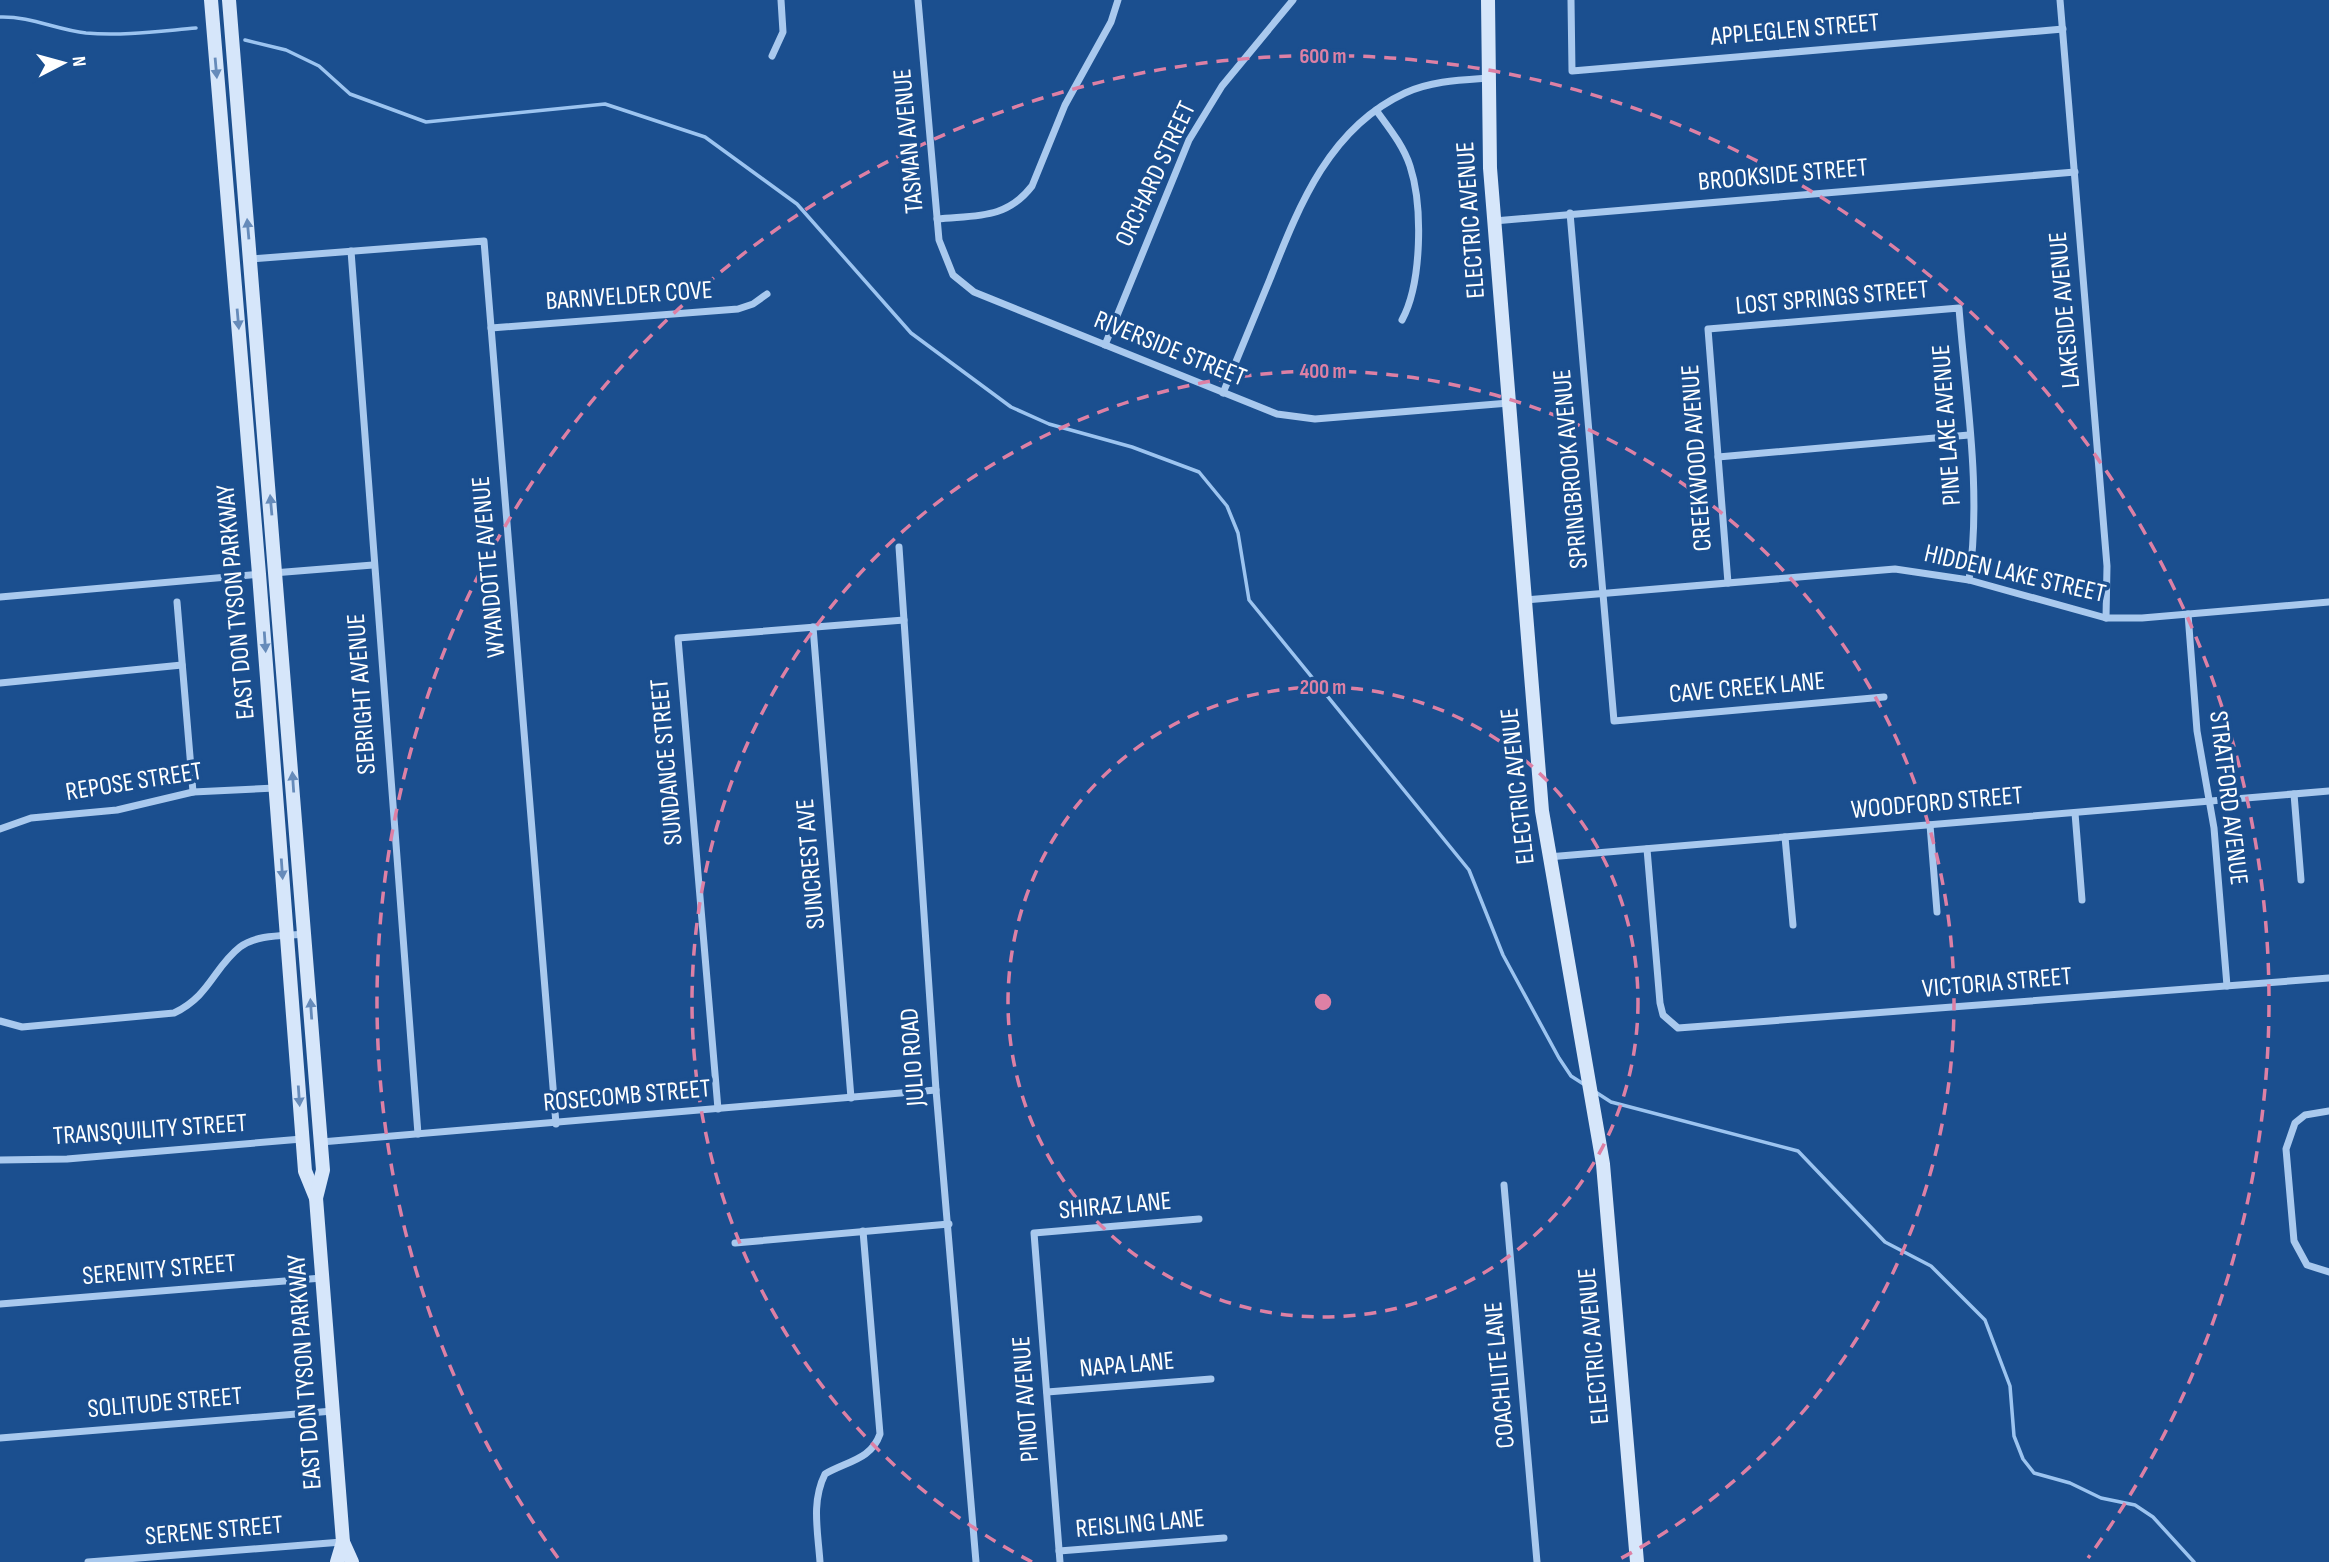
<svg xmlns="http://www.w3.org/2000/svg" width="2329" height="1562" font-family="'Sofia Sans Condensed',sans-serif">
<style>
.lines{fill:none;stroke-linecap:round;stroke-linejoin:round}
.stream{stroke:#9cc4f0;stroke-width:3.5}
.street{stroke:#a9c9ee;stroke-width:7}
.secondary{stroke:#d6e6fa;stroke-width:14}
.oneway{fill:#668bba}
.ring{fill:none;stroke:#dd80a5;stroke-width:3.5;stroke-dasharray:12 9}
.labels{text-anchor:middle;dominant-baseline:central;stroke-width:7;stroke-linejoin:round;paint-order:stroke}
.street-label{font-size:26px;fill:#fff;stroke:#1b4f8f}
.centre{fill:#dd80a5;stroke:#1b4f8f;stroke-width:3.5}
.ring-label{font-size:21px;text-anchor:middle;font-weight:bold;fill:#dd80a5;stroke:#1b4f8f;stroke-width:7;stroke-linejoin:round;paint-order:stroke}
</style>
<rect width="100%" height="100%" fill="#1b4f8f"/>
<g class="lines">
<!-- stream -->
<g class="stream">
<path d="M 0,17 C 30,16 57,30 86,33 C 123,36 160,31 196,28"/>
<polyline points="245,40 286,50 319,66 350,94 426,122 605,104 705,137 797,204 911,333 1011,407 1049,424 1132,447 1199,472 1227,506 1238,533 1249,600 1469,870 1503,955 1559,1058 1571,1076 1585,1085"/>
<polyline points="1594,1091 1611,1102 1798,1151 1885,1242 1931,1266 1985,1320 2010,1386 2014,1436 2023,1459 2034,1473 2070,1483 2101,1498 2135,1505 2153,1517 2194,1562"/>
</g>
<!-- street -->
<g class="street">
<polyline points="918,0 939,240 953,275 974,292 1277,414 1315,419 1509,403"/>
<polyline points="1571,0 1572,71 2063,29"/>
<polyline points="2060,0 2107,566 2106,618"/>
<polyline points="772,56 783,32 781,0"/>
<path d="M 1376,110 C 1389,128 1403,145 1410,166 C 1423,206 1422,283 1402,320"/>
<polyline points="1570,213 1614,721 1884,697"/>
<path d="M 937,219 C 975,215 1006,220 1032,186 L 1065,105 L 1111,22 L 1118,0"/>
<polyline points="1494,221 2075,172"/>
<polyline points="351,251 418,1134"/>
<polyline points="251,259 484,241 556,1124"/>
<polyline points="491,328 738,309 753,304 767,294"/>
<polyline points="1105,345 1189,140 1222,86 1293,0"/>
<path d="M 1223,393 C 1239,355 1254,317 1270,279 C 1299,206 1329,128 1405,93 C 1431,81 1460,80 1489,78"/>
<polyline points="1718,457 1969,435"/>
<polyline points="899,547 936,1090 976,1562"/>
<polyline points="273,573 373,565"/>
<path d="M 1728,583 L 1708,329 L 1959,308 C 1966,398 1982,491 1969,580"/>
<polyline points="0,597 261,574"/>
<polyline points="1525,600 1895,569 1969,580 2106,618 2142,618 2329,602"/>
<polyline points="177,602 193,792"/>
<polyline points="2188,614 2197,731 2214,828 2227,986"/>
<polyline points="813,627 851,1098"/>
<polyline points="0,683 182,665"/>
<polyline points="2294,794 2301,880"/>
<polyline points="2075,813 2082,900"/>
<polyline points="1930,825 1937,912"/>
<polyline points="0,829 31,818 117,810 193,792 275,788"/>
<polyline points="1785,837 1793,925"/>
<polyline points="1647,849 1660,1003 1663,1015 1678,1028 2329,978"/>
<polyline points="1548,857 2329,791"/>
<path d="M 0,1021 L 22,1027 L 174,1013 C 210,996 214,967 240,947 C 257,934 285,936 305,934"/>
<polyline points="718,1109 678,638 904,620"/>
<polyline points="2329,1111 2305,1115 2295,1123 2286,1149 2294,1241 2307,1265 2329,1272"/>
<polyline points="321,1142 936,1090"/>
<polyline points="0,1160 67,1159 302,1139"/>
<polyline points="1504,1185 1537,1562"/>
<polyline points="735,1243 949,1224"/>
<polyline points="0,1304 322,1278"/>
<polyline points="1047,1392 1211,1379"/>
<polyline points="0,1438 333,1411"/>
<polyline points="1059,1551 1224,1538"/>
<polyline points="88,1562 342,1542"/>
<path d="M 820,1562 C 818,1532 811,1502 825,1474 C 847,1461 871,1460 880,1434 L 863,1231"/>
<polyline points="1060,1562 1034,1233 1199,1219"/>
</g>
<!-- secondary -->
<g class="secondary">
<polyline points="211,0 259,574 305,1171 316,1198 343,1542 352,1562"/>
<polyline points="229,0 323,1170 316,1198"/>
<polyline points="1488,0 1490,168 1542,811 1603,1164 1637,1562"/>
<polyline points="337,1562 343,1542"/>
</g>
</g>
<!-- one-way arrows -->
<defs><path id="oneway-solid" d="M-6-.8H1V-3.2L6.5 0L1 3.2V.8H-6Z" transform="scale(1.75)"/></defs>
<g class="oneway">
<use href="#oneway-solid" transform="translate(216 68) rotate(85)"/>
<use href="#oneway-solid" transform="translate(248 229) rotate(-95)"/>
<use href="#oneway-solid" transform="translate(238 319) rotate(85)"/>
<use href="#oneway-solid" transform="translate(271 505) rotate(-95)"/>
<use href="#oneway-solid" transform="translate(265 642) rotate(86)"/>
<use href="#oneway-solid" transform="translate(293 782) rotate(-94)"/>
<use href="#oneway-solid" transform="translate(282 869) rotate(86)"/>
<use href="#oneway-solid" transform="translate(311 1009) rotate(-94)"/>
<use href="#oneway-solid" transform="translate(299 1096) rotate(86)"/>
</g>
<!-- distance rings -->
<g class="ring">
<circle cx="1323" cy="1002" r="315"/>
<path d="M1032 1562A631 631 0 1 1 1614 1562"/>
<path d="M558 1558A946 946 0 1 1 2088 1558"/>
</g>
<g class="labels">
<!-- street labels -->
<g class="street-label">
<text transform="translate(1795 30) rotate(-5)">APPLEGLEN STREET</text>
<text transform="translate(909 141) rotate(-95)">TASMAN AVENUE</text>
<text transform="translate(1156 174) rotate(-65)">ORCHARD STREET</text>
<text transform="translate(1783 175) rotate(-5)">BROOKSIDE STREET</text>
<text transform="translate(1471 220) rotate(-94)">ELECTRIC AVENUE</text>
<text transform="translate(629 296) rotate(-4)">BARNVELDER COVE</text>
<text transform="translate(1832 298) rotate(-5)">LOST SPRINGS STREET</text>
<text transform="translate(2065 310) rotate(-95)">LAKESIDE AVENUE</text>
<text transform="translate(1170 349) rotate(22)">RIVERSIDE STREET</text>
<text transform="translate(1947 425) rotate(-94)">PINE LAKE AVENUE</text>
<text transform="translate(1697 458) rotate(-94)">CREEKWOOD AVENUE</text>
<text transform="translate(1571 469) rotate(-95)">SPRINGBROOK AVENUE</text>
<text transform="translate(489 567) rotate(-95)">WYANDOTTE AVENUE</text>
<text transform="translate(2015 574) rotate(13)">HIDDEN LAKE STREET</text>
<text transform="translate(236 602) rotate(-95)">EAST DON TYSON PARKWAY</text>
<text transform="translate(1747 688) rotate(-5)">CAVE CREEK LANE</text>
<text transform="translate(362 694) rotate(-94)">SEBRIGHT AVENUE</text>
<text transform="translate(667 762) rotate(-95)">SUNDANCE STREET</text>
<text transform="translate(134 782) rotate(-9)">REPOSE STREET</text>
<text transform="translate(1518 786) rotate(-96)">ELECTRIC AVENUE</text>
<text transform="translate(2228 798) rotate(83)">STRATFORD AVENUE</text>
<text transform="translate(1937 803) rotate(-5)">WOODFORD STREET</text>
<text transform="translate(811 864) rotate(-95)">SUNCREST AVE</text>
<text transform="translate(1997 983) rotate(-5)">VICTORIA STREET</text>
<text transform="translate(913 1057) rotate(-94)">JULIO ROAD</text>
<text transform="translate(627 1096) rotate(-5)">ROSECOMB STREET</text>
<text transform="translate(150 1130) rotate(-4)">TRANSQUILITY STREET</text>
<text transform="translate(1115 1206) rotate(-5)">SHIRAZ LANE</text>
<text transform="translate(159 1270) rotate(-5)">SERENITY STREET</text>
<text transform="translate(1594 1346) rotate(-95)">ELECTRIC AVENUE</text>
<text transform="translate(1127 1365) rotate(-5)">NAPA LANE</text>
<text transform="translate(305 1372) rotate(-94)">EAST DON TYSON PARKWAY</text>
<text transform="translate(1500 1375) rotate(-95)">COACHLITE LANE</text>
<text transform="translate(1026 1399) rotate(-94)">PINOT AVENUE</text>
<text transform="translate(165 1403) rotate(-5)">SOLITUDE STREET</text>
<text transform="translate(1140 1524) rotate(-5)">REISLING LANE</text>
<text transform="translate(214 1531) rotate(-5)">SERENE STREET</text>
</g>
</g>
<circle cx="1323" cy="1002" r="10" class="centre"/>
<g class="ring-label">
<text x="1323" y="63">600 m</text>
<text x="1323" y="378">400 m</text>
<text x="1323" y="694">200 m</text>
</g>
<!-- north arrow -->
<g transform="translate(63 63) rotate(84)" stroke="#1b4f8f" stroke-width="5" paint-order="stroke">
<path d="M0-5L12 26L0 18L-12 26Z" fill="#ffffff"/>
<text y="-10" font-size="19" font-weight="bold" text-anchor="middle" fill="#ffffff">N</text>
</g>
</svg>
